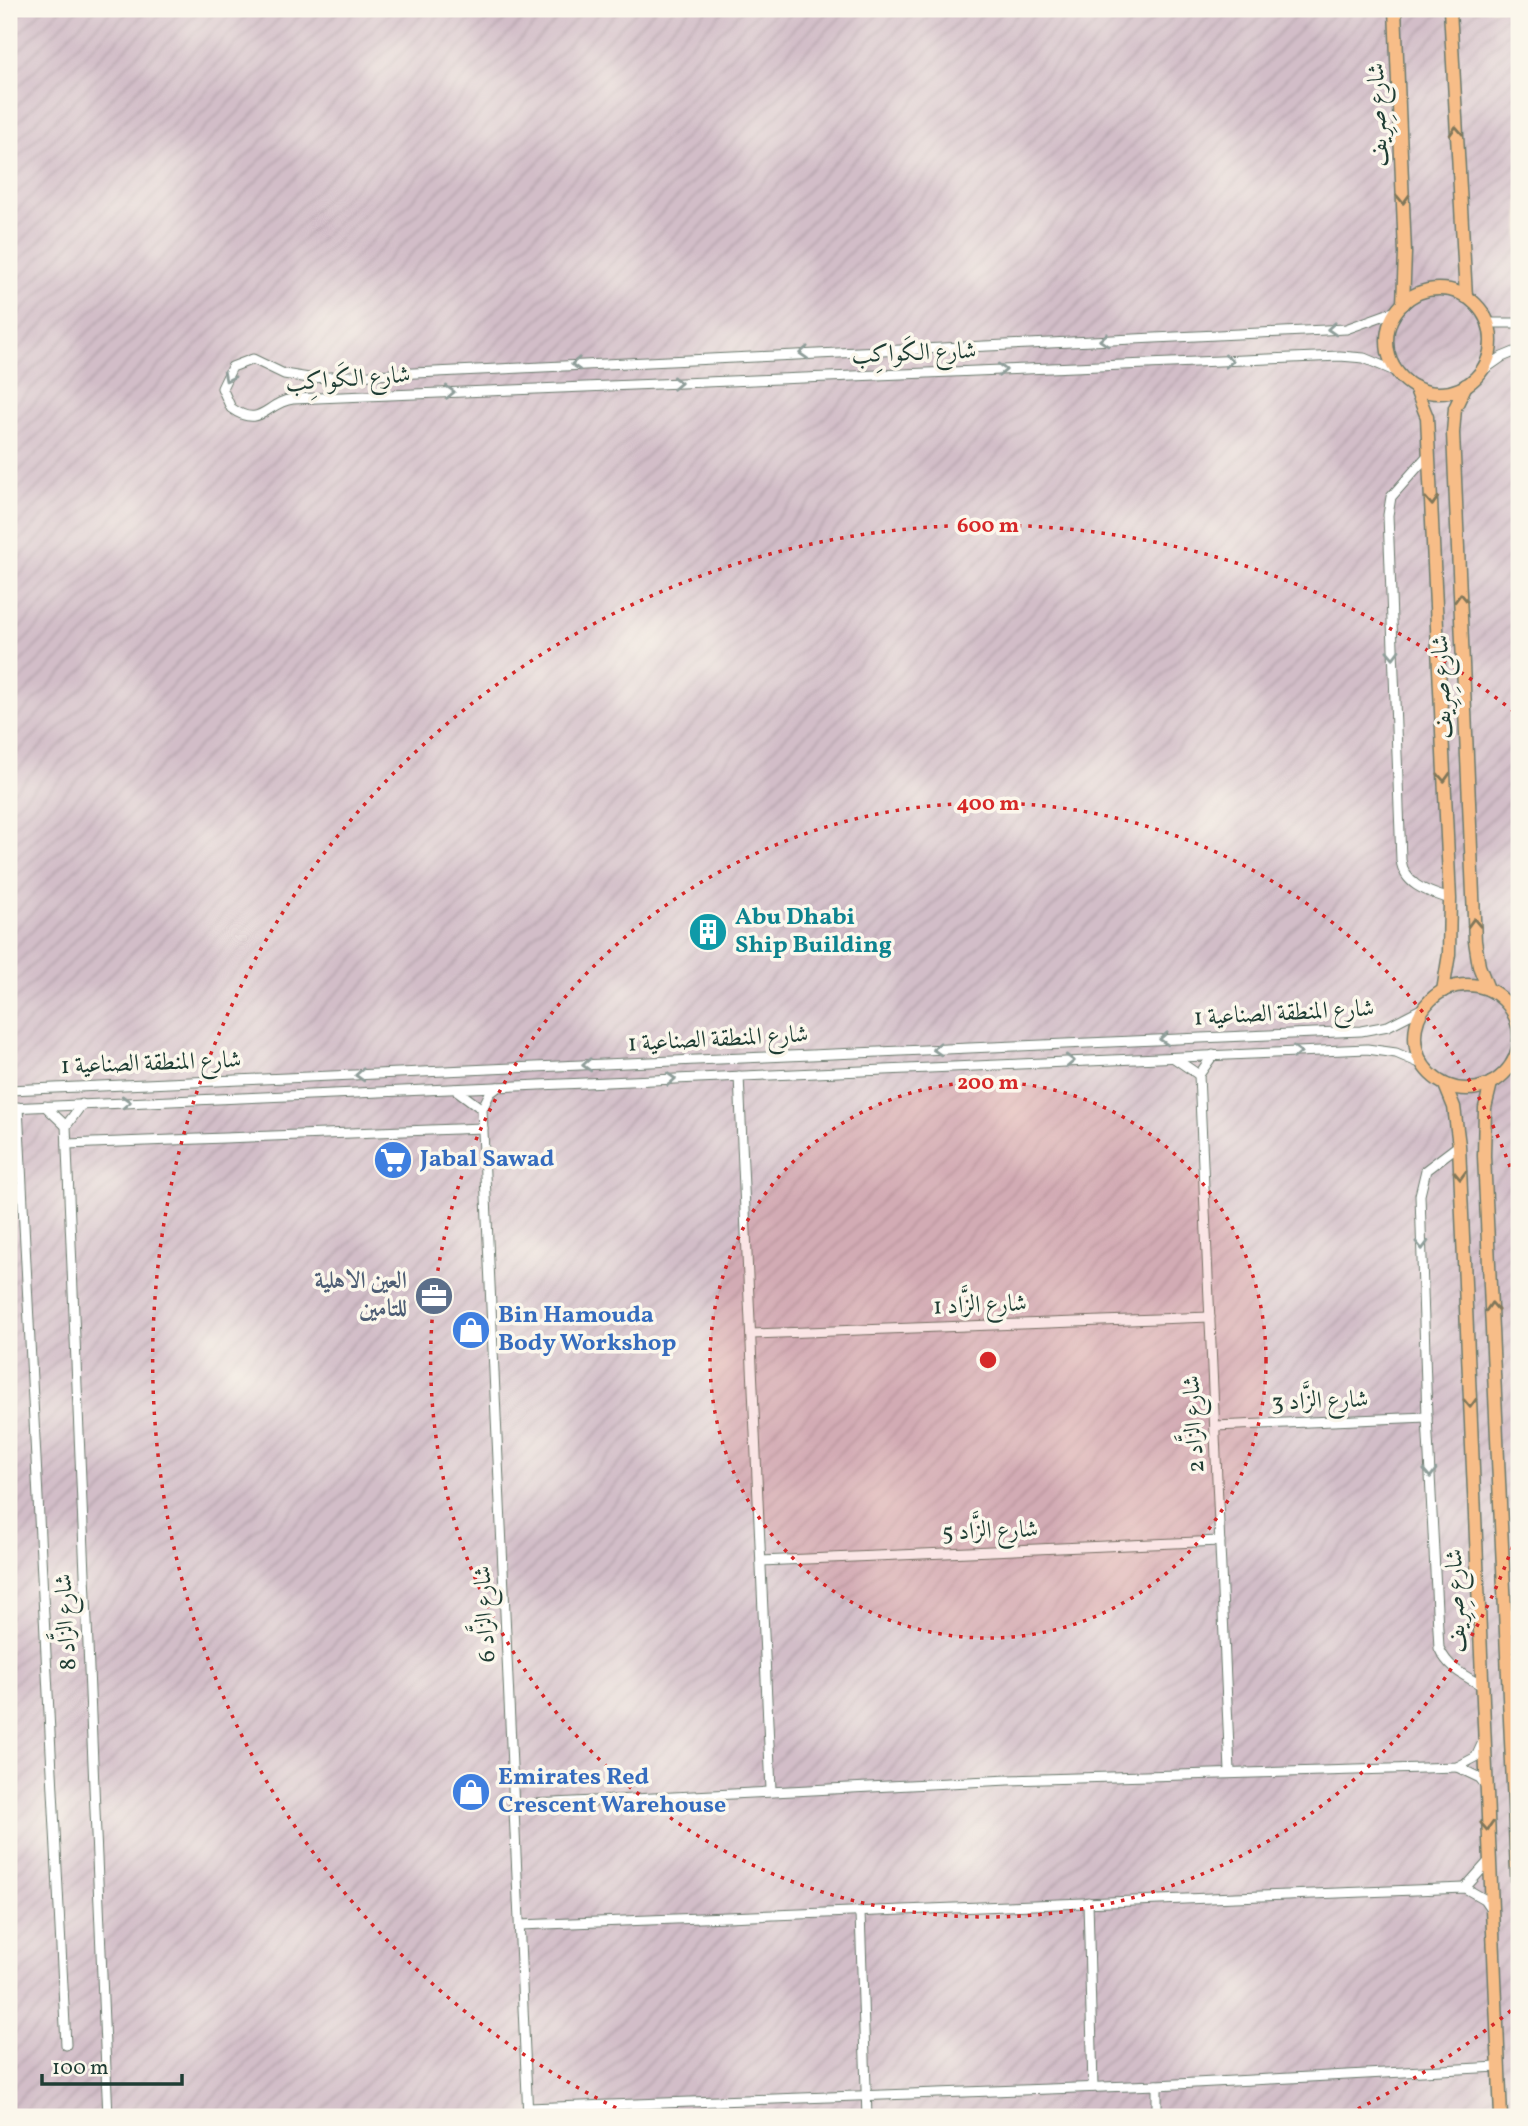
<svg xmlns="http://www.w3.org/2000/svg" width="1528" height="2126" font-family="Vollkorn,Amiri,serif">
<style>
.industrial{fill:url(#industrial-furrows)}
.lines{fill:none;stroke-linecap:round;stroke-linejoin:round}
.minor-casing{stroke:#6b7a6d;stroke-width:11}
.major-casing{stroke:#6b7a6d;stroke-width:15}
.minor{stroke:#fff;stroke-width:9}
.major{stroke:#f7bd88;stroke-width:12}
.oneway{stroke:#80775a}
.oneway2{stroke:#8f9e9a}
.ring{fill:none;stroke:#d62828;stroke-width:3.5;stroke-dasharray:3.5 7}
.labels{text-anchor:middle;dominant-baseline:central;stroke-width:7;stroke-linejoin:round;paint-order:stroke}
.street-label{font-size:24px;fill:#1f3d34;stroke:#fbf7ec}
.culture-label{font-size:24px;font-weight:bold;fill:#0d838f;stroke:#fbf7ec;text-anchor:start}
.shop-label{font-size:24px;font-weight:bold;fill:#366cbe;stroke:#fbf7ec;text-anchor:start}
.service-label{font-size:24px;font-weight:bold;fill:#4e5e75;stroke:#fbf7ec;text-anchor:end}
.centre{fill:#d62828;stroke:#fbf7ec;stroke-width:3.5}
.ring-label{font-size:21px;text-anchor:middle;font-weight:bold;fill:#d62828;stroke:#fbf7ec;stroke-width:7;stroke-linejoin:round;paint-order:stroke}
</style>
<defs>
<pattern id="industrial-furrows" width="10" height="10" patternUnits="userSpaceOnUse" patternTransform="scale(1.75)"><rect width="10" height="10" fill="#d2bdc8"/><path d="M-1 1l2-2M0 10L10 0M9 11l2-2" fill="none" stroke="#b4a3ac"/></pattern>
</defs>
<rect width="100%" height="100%" fill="#fbf7ec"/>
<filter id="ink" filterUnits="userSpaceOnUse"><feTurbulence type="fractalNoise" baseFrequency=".0143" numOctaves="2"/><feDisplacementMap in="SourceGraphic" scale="14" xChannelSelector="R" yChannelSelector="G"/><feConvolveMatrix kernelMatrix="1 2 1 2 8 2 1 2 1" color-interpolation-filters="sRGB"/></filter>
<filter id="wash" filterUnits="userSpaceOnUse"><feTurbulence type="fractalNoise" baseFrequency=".00686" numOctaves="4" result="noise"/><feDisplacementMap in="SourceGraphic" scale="28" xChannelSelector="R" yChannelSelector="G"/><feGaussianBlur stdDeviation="1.57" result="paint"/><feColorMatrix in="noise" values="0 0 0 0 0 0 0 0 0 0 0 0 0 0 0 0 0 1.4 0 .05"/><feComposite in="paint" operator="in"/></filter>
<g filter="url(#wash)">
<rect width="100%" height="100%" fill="#f7ead6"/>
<!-- industrial -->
<rect class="industrial" x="9" y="9" width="1510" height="2108"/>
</g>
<g filter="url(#ink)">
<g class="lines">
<!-- minor casing -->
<g class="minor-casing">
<g id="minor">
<path d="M 1396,311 L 1346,329 L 309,378 L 284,374 L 253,359 L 232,367 L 222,388 L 231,408 C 262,430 266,402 293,399 L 1340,356 L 1364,358 L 1397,372"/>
<polyline points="1487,323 1519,323"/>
<polyline points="1479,373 1502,357 1519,350"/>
<path d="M 1429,454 L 1391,497 L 1388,515 L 1401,860 C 1404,886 1429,892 1450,899"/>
<polyline points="1502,998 1519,1009"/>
<polyline points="1213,1055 1199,1075 1230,1771"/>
<polyline points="1174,1058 1199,1075"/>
<polyline points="1506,1072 1519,1061"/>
<polyline points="739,1076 771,1790"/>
<polyline points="498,1087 490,1093 482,1109 528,2117"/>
<polyline points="455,1089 482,1109"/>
<polyline points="9,1090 1361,1031 1388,1026 1423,1008"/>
<polyline points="82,1104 66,1126 108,2117"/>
<polyline points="45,1106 66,1126"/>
<polyline points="18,1107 66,2045"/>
<polyline points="9,1108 1367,1049 1396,1053 1422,1064"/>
<polyline points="67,1144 483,1128"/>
<path d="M 1459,1145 L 1426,1170 L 1420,1195 L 1427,1417 L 1439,1648 C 1448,1668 1463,1675 1481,1685"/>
<polyline points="751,1334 1210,1317"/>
<polyline points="1215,1426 1427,1417"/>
<polyline points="761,1561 1220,1541"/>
<polyline points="1457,1767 1480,1778 1486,1786"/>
<polyline points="515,1805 1008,1780 1457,1767 1476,1757 1483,1742"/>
<polyline points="1465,1888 1489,1861"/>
<polyline points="1088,1902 1093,2087"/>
<polyline points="860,1913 867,2117"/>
<polyline points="520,1925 1465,1888 1484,1899 1491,1909"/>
<polyline points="1157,2085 1157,2117"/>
<polyline points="528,2108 1157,2085 1498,2067"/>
</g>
</g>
<!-- major casing -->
<g class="major-casing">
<g id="major">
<polyline points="1395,9 1405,253 1403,304"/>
<polyline points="1450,9 1466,297"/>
<circle cx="1439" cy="341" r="52"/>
<polyline points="1466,385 1455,408 1453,433 1475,941 1479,966 1488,989"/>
<polyline points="1415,387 1427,417 1450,899 1449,954 1443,991"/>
<circle cx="1467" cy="1037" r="52"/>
<polyline points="1491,1083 1485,1108 1484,1156 1519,1914"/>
<polyline points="1445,1085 1454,1107 1459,1145 1501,2117"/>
</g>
</g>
<!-- minor -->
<use href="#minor" class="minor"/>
<!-- major -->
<use href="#major" class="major"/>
</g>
<!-- one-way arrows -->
<defs><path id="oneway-chevron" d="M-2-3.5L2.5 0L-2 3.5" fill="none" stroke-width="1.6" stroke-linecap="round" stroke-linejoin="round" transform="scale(1.75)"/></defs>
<g class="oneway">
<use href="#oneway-chevron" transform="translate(1456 131) rotate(-93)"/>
<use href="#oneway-chevron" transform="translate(1403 199) rotate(88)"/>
<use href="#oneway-chevron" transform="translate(1432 501) rotate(87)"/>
<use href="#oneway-chevron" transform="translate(1461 598) rotate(-92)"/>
<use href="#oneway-chevron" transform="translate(1444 777) rotate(87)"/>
<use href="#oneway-chevron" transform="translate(1474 923) rotate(-92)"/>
<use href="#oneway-chevron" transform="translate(1460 1175) rotate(88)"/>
<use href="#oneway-chevron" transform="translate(1492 1307) rotate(-93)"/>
<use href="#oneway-chevron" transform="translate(1470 1403) rotate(88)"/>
<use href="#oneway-chevron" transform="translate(1487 1826) rotate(87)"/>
</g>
<g class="oneway2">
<use href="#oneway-chevron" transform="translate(1332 329) rotate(177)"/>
<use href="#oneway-chevron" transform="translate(1104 340) rotate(177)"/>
<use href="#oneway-chevron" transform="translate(804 353) rotate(177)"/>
<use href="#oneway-chevron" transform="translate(1229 361) rotate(-2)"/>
<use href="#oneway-chevron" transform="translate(576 364) rotate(177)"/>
<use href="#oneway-chevron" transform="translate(1002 370) rotate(-2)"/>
<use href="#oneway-chevron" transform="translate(228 377) rotate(117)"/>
<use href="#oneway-chevron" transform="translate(677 383) rotate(-2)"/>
<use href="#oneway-chevron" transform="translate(450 392) rotate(-2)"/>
<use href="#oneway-chevron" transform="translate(1393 654) rotate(88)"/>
<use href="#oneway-chevron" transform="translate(1164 1039) rotate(177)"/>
<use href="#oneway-chevron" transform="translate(937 1049) rotate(177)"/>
<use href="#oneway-chevron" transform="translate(1297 1052) rotate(-2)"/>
<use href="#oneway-chevron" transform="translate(1070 1061) rotate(-2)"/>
<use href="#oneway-chevron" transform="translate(587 1065) rotate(177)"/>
<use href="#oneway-chevron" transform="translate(360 1075) rotate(177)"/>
<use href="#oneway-chevron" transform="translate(671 1079) rotate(-3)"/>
<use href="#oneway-chevron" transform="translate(126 1102) rotate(-2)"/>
<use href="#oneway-chevron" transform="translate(1422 1245) rotate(88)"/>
<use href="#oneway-chevron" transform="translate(1430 1473) rotate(87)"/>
</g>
</g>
<!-- distance rings -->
<circle cx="988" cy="1360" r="278" fill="#d62828" fill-opacity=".12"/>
<g class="ring">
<circle cx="988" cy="1360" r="278"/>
<path d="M1519 1527A557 557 0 1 1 1519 1193"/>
<path d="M1519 2004A835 835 0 0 1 1341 2117M635 2117A835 835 0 1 1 1519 716"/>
</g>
<!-- icons -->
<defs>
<g id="building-disc" transform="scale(2.0125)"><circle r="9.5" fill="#0f9aa8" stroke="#fbf7ec"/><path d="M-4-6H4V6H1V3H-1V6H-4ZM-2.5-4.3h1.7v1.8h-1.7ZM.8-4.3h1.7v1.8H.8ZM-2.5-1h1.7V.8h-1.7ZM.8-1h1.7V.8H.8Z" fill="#fff"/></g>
<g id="supermarket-disc" transform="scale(2.0125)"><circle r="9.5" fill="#3f7fe0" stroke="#fbf7ec"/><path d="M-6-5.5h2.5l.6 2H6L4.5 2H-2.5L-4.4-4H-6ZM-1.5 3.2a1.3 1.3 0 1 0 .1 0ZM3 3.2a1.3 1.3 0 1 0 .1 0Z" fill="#fff"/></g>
<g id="office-disc" transform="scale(2.0125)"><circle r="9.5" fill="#5c6f8a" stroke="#fbf7ec"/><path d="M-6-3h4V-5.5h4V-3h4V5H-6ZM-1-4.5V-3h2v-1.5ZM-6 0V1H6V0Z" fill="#fff"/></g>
<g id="shop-disc" transform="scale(2.0125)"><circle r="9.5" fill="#3f7fe0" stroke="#fbf7ec"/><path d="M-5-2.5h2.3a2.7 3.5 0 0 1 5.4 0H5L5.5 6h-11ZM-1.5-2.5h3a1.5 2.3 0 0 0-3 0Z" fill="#fff"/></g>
</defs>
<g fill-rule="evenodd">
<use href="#building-disc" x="708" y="932"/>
<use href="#supermarket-disc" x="393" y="1160"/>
<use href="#office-disc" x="434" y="1296"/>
<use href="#shop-disc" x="471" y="1330"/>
<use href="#shop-disc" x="471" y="1792"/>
</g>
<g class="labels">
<!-- street labels -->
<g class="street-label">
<text transform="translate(1379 115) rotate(-92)">شارع صِرِيف</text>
<text transform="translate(914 354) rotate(-2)">شارع الكَواكِب</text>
<text transform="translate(348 380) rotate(-4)">شارع الكَواكِب</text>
<text transform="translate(1443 687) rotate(-92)">شارع صِرِيف</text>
<text transform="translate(1284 1014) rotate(-3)">شارع المنطقة الصناعية 1</text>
<text transform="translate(718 1040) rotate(-3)">شارع المنطقة الصناعية 1</text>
<text transform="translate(151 1064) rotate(-2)">شارع المنطقة الصناعية 1</text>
<text transform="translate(980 1306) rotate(-2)">شارع الزَّاد 1</text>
<text transform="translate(1320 1402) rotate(-2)">شارع الزَّاد 3</text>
<text transform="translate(1195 1424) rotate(-93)">شارع الزَّاد 2</text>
<text transform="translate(990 1532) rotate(-2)">شارع الزَّاد 5</text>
<text transform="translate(1457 1601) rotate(-92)">شارع صِرِيف</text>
<text transform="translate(486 1614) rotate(-93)">شارع الزَّاد 6</text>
<text transform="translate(67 1622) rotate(-93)">شارع الزَّاد 8</text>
</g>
<!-- culture labels -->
<g class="culture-label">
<text x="735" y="918">Abu Dhabi<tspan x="735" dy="28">Ship Building</tspan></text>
</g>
<!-- shop labels -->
<g class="shop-label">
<text x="420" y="1160">Jabal Sawad</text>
<text x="498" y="1316">Bin Hamouda<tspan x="498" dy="28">Body Workshop</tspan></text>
<text x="498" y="1778">Emirates Red<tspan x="498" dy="28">Crescent Warehouse</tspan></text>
</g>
<!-- service labels -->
<g class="service-label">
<text x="407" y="1282">العين الاهلية<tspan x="407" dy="28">للتامين</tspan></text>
</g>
</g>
<circle cx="988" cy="1360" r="10" class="centre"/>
<g class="ring-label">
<text x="988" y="532">600 m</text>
<text x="988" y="810">400 m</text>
<text x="988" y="1089">200 m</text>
</g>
<!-- margin -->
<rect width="1528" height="2126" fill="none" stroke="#fbf7ec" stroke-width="35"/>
<!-- scale -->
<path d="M42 2074v10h140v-10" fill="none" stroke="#1f3d34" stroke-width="3.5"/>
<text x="52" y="2074" font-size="21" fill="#1f3d34" stroke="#fbf7ec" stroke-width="5" paint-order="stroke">100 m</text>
</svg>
